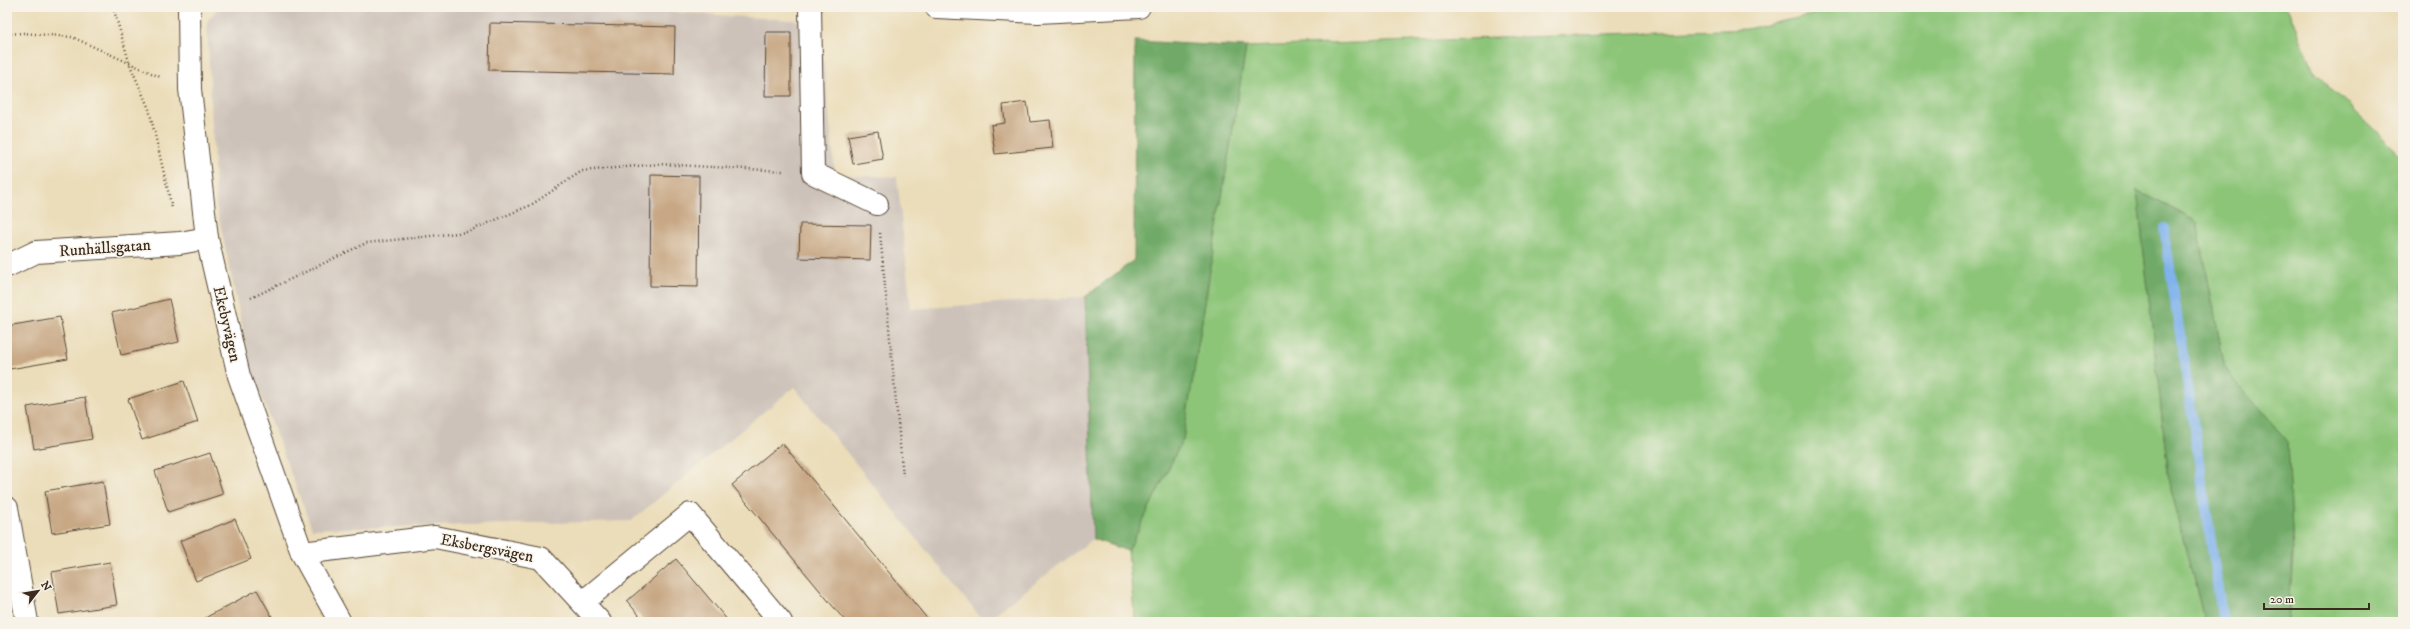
<svg xmlns="http://www.w3.org/2000/svg" width="2410" height="629" font-family="'IM FELL DW Pica',serif">
<style>
.industrial{fill:#cdc2b9}
.green{fill:#8cc578;stroke:#64784b}
.forest{fill:#71aa68;stroke:#566a43}
.lines{fill:none;stroke-linecap:round;stroke-linejoin:round}
.stream{stroke:#80b2ec;stroke-width:10}
.building{fill:#c7a784}
.minor-casing{stroke:#554535;stroke-width:24}
.major-casing{stroke:#554535;stroke-width:24}
.path{stroke:#554535;stroke-width:2.5;stroke-dasharray:1 3;stroke-linecap:butt}
.minor{stroke:#fff;stroke-width:22}
.major{stroke:#fff;stroke-width:22}
.labels{text-anchor:middle;dominant-baseline:central;stroke-width:3;stroke-linejoin:round;paint-order:stroke}
.street-label{font-size:16px;fill:#3b2a1e;stroke:#f7f3e8}
</style>
<rect width="100%" height="100%" fill="#f7f3e8"/>
<filter id="ink" filterUnits="userSpaceOnUse"><feTurbulence type="fractalNoise" baseFrequency=".025" numOctaves="2"/><feDisplacementMap in="SourceGraphic" scale="8" xChannelSelector="R" yChannelSelector="G"/><feConvolveMatrix kernelMatrix="1 2 1 2 8 2 1 2 1" color-interpolation-filters="sRGB"/></filter>
<filter id="wash" filterUnits="userSpaceOnUse"><feTurbulence type="fractalNoise" baseFrequency=".012" numOctaves="4" result="noise"/><feDisplacementMap in="SourceGraphic" scale="16" xChannelSelector="R" yChannelSelector="G"/><feGaussianBlur stdDeviation="0.9" result="paint"/><feColorMatrix in="noise" values="0 0 0 0 0 0 0 0 0 0 0 0 0 0 0 0 0 1.4 0 .05"/><feComposite in="paint" operator="in"/></filter>
<g filter="url(#wash)">
<rect width="100%" height="100%" fill="#ebddb9"/>
<!-- industrial -->
<polygon class="industrial" points="218,7 602,7 820,22 835,175 897,177 911,309 1085,297 1093,539 984,622 794,387 631,521 312,529 251,368 216,204 207,22"/>
<!-- green -->
<polygon class="green" points="1848,7 2287,7 2315,73 2403,157 2403,622 2288,622 2293,555 2288,442 2225,369 2197,222 2137,190 2170,490 2205,622 1135,622 1128,551 1183,439 1246,47 1747,29"/>
<!-- forest -->
<g class="forest">
<polygon points="1135,41 1246,47 1183,439 1128,551 1093,539 1085,297 1134,260"/>
<polygon points="2137,190 2197,222 2225,369 2288,442 2293,555 2288,622 2205,622 2170,490"/>
</g>
<g class="lines">
<!-- stream -->
<polyline class="stream" points="2164,228 2223,622"/>
</g>
<g id="blocks">
<!-- building -->
<g class="building">
<polygon points="490,23 675,27 674,74 489,70"/>
<polygon points="766,32 791,32 791,96 765,96"/>
<polygon points="1027,102 1030,122 1050,120 1053,148 995,154 991,125 1005,123 1003,105"/>
<polygon points="878,131 883,159 853,164 848,136"/>
<polygon points="651,175 699,176 698,287 650,286"/>
<polygon points="800,224 871,225 870,260 799,258"/>
<polygon points="169,299 179,342 121,355 112,313"/>
<polygon points="60,317 68,359 10,369 7,352 7,326"/>
<polygon points="184,381 198,422 142,440 128,399"/>
<polygon points="85,397 92,439 34,449 27,407"/>
<polygon points="782,443 930,622 846,622 732,485"/>
<polygon points="210,453 223,494 168,512 155,471"/>
<polygon points="103,481 110,524 52,533 45,491"/>
<polygon points="235,519 251,559 196,581 180,541"/>
<polygon points="676,559 729,622 645,622 627,601"/>
<polygon points="110,562 117,605 59,614 52,572"/>
<polygon points="257,590 275,622 207,622 205,618"/>
</g>
</g>
</g>
<g filter="url(#ink)">
<use href="#blocks" fill-opacity="0" stroke="#554535" stroke-width="1"/>
<g class="lines">
<!-- minor casing -->
<g class="minor-casing">
<g id="minor">
<polyline points="189,7 190,89 207,238 239,376 302,553 340,622"/>
<polyline points="810,7 813,173 877,204"/>
<polyline points="7,266 36,252 180,243 207,238"/>
<polyline points="7,508 27,622"/>
<polyline points="302,553 435,537 541,558 600,622"/>
<polyline points="583,602 690,514 781,622"/>
</g>
</g>
<!-- major casing -->
<g class="major-casing">
<polyline id="major" points="936,7 1038,12 1139,7"/>
</g>
<!-- path -->
<g class="path">
<polyline points="113,7 130,65 149,109 172,208"/>
<polyline points="7,34 23,33 72,37 160,77"/>
<polyline points="880,233 903,476"/>
<polyline points="251,298 366,243 467,232 531,205 582,171 659,164 783,171"/>
</g>
<!-- minor -->
<use href="#minor" class="minor"/>
<!-- major -->
<use href="#major" class="major"/>
</g>
</g>
<g class="labels">
<!-- street labels -->
<g class="street-label">
<text transform="translate(105 248) rotate(-4)">Runhällsgatan</text>
<text transform="translate(227 324) rotate(77)">Ekebyvägen</text>
<text transform="translate(487 548) rotate(11)">Eksbergsvägen</text>
</g>
</g>
<!-- margin -->
<rect width="2410" height="629" fill="none" stroke="#f7f3e8" stroke-width="24"/>
<!-- north arrow -->
<g transform="translate(38 591) rotate(59)" stroke="#f7f3e8" stroke-width="3" paint-order="stroke">
<path d="M0-3L7 15L0 10L-7 15Z" fill="#3b2a1e"/>
<text y="-6" font-size="11" font-weight="bold" text-anchor="middle" fill="#3b2a1e">N</text>
</g>
<!-- scale -->
<path d="M2264 603v6h105v-6" fill="none" stroke="#3b2a1e" stroke-width="2"/>
<text x="2270" y="603" font-size="12" fill="#3b2a1e" stroke="#f7f3e8" stroke-width="3" paint-order="stroke">20 m</text>
</svg>
